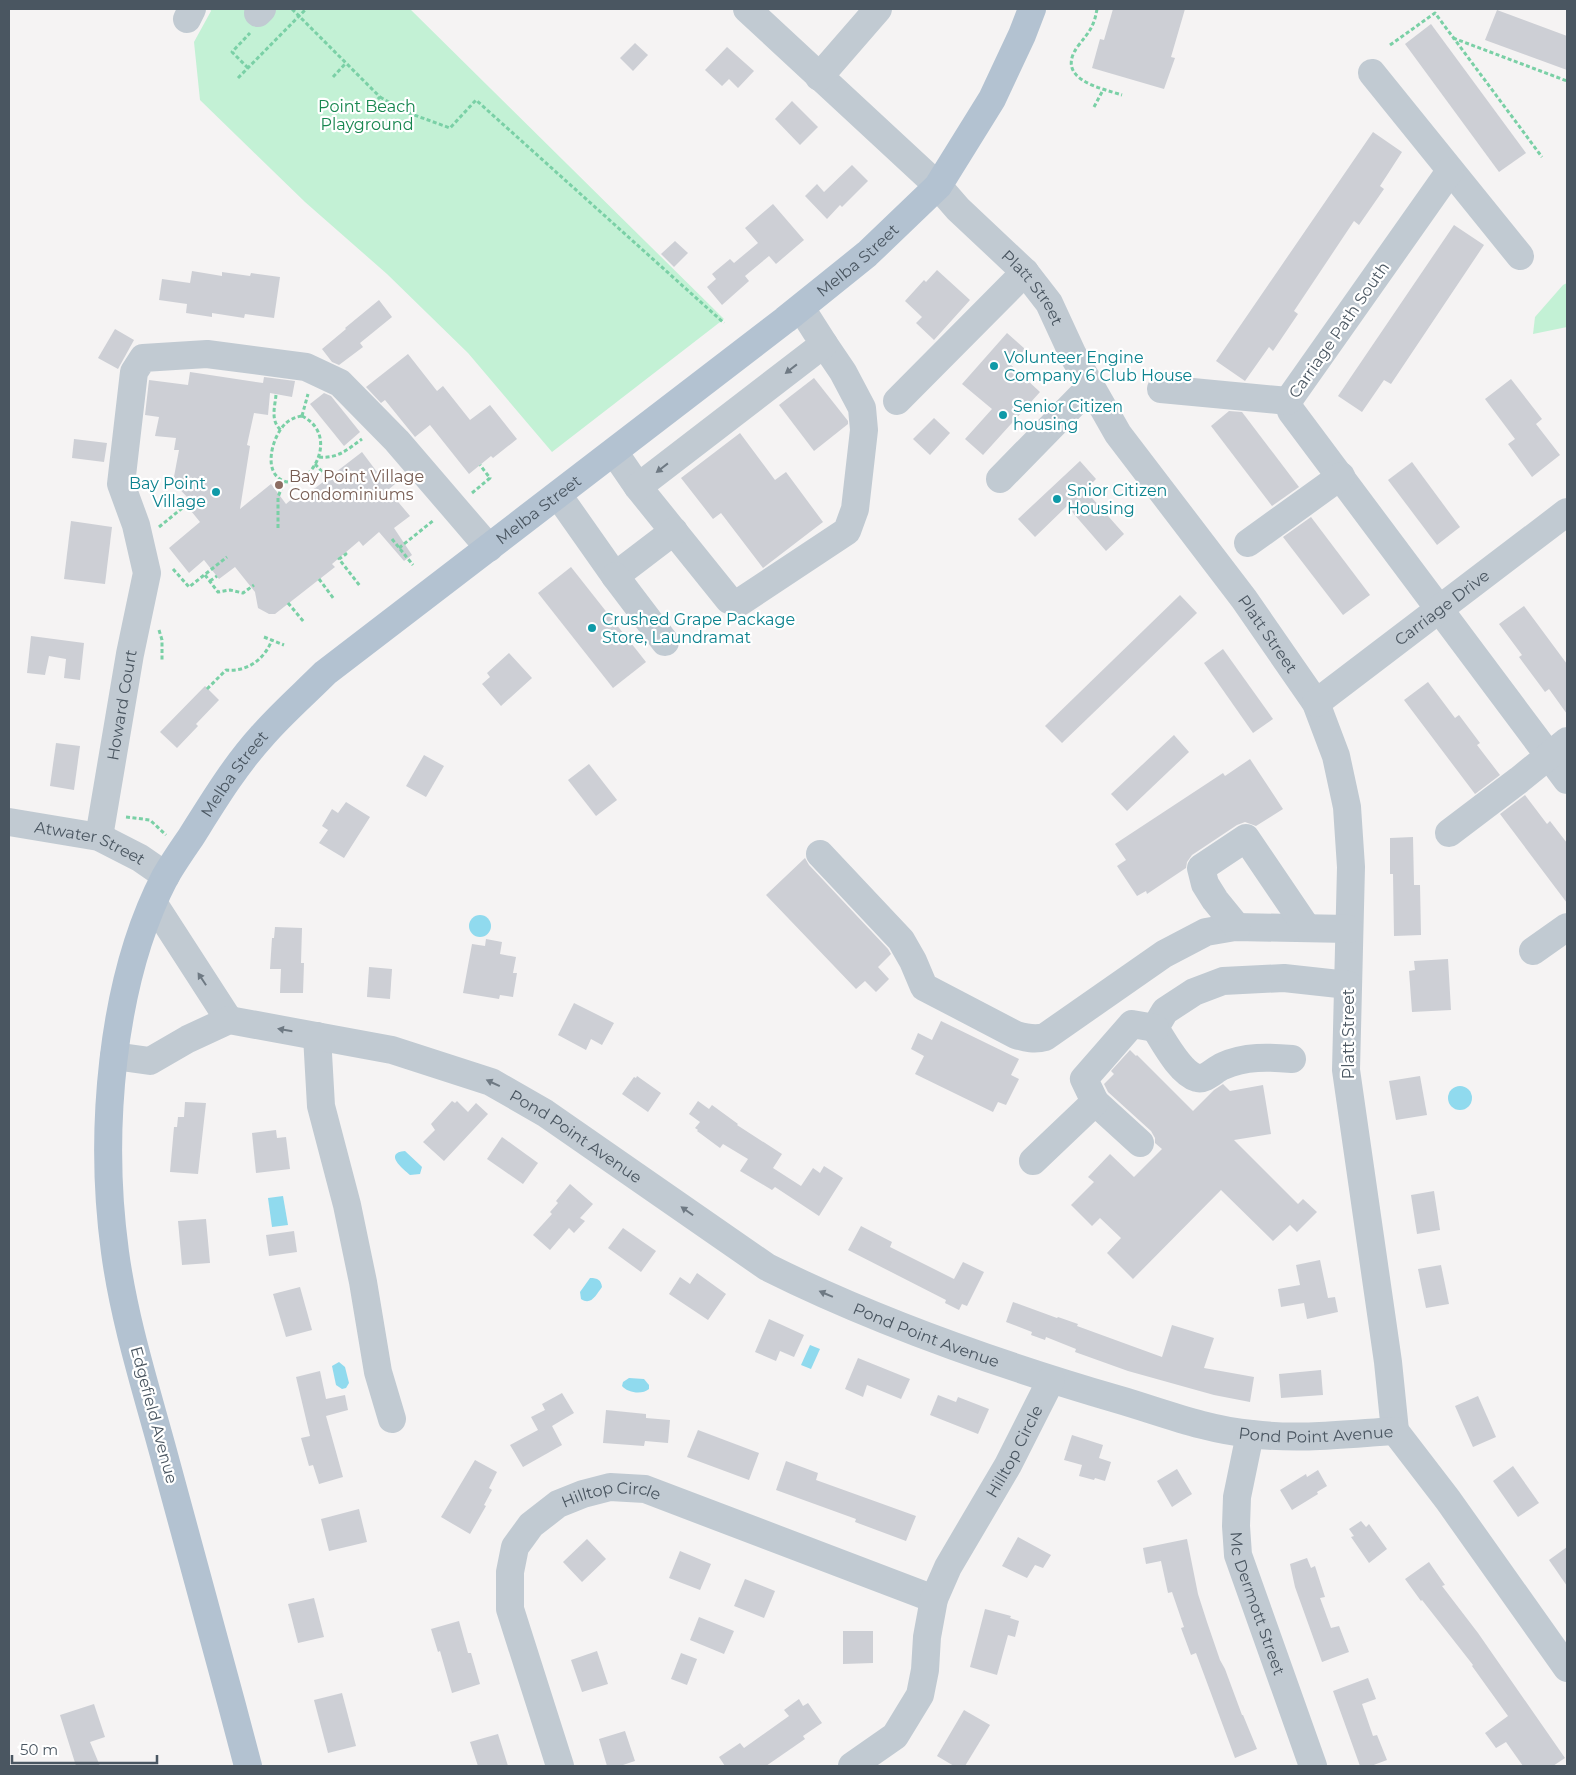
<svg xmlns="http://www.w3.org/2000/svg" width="1576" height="1775" font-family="Montserrat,sans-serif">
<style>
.green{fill:#c3f1d5}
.water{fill:#90daee}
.building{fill:#cdcfd5}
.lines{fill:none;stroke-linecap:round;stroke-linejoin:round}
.path{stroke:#7ad0a6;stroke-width:3;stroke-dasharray:4 2.5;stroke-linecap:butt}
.minor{stroke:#c1cad2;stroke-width:28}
.major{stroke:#b3c2d1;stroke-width:28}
.oneway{fill:#6e7983}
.culture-dot{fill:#0f9aa8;stroke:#fff;stroke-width:2}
.education-dot{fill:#8d6e63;stroke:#fff;stroke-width:2}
.labels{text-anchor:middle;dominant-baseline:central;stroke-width:4.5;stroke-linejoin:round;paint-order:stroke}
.park-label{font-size:16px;fill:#17864f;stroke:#fff}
.street-label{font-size:16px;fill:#4a5661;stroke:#fff}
.culture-label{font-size:16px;fill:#0d838f;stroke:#fff;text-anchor:start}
.education-label{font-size:16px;fill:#785e54;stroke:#fff;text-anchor:start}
</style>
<rect width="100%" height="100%" fill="#f5f3f3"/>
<!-- green -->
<g class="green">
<polygon points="210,9 410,9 724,319 552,452 468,353 387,274 305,202 200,100 194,42 211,11"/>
<polygon points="1567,283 1567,327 1533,334 1535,317 1563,285"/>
</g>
<!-- water -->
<g class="water">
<circle cx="480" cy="926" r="11"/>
<circle cx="1460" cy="1098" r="12"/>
<path d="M 405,1151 L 420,1165 L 422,1167 L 420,1174 L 410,1175 C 403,1169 383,1153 405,1151 Z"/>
<polygon points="283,1196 288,1225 272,1227 268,1198"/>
<path d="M 590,1278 C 598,1278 601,1280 602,1287 C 596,1295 591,1306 581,1299 L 580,1292 Z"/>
<polygon points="810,1345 820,1349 811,1369 801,1365"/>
<polygon points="339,1362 345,1367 349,1383 346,1388 342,1389 336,1385 332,1366"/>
<path d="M 629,1378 L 644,1379 L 649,1385 L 649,1389 C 642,1395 628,1393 622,1386 L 623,1382 Z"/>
</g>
<!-- building -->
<g class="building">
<polygon points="1113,9 1185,9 1171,57 1175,58 1164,89 1092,68 1100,39 1104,40"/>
<polygon points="1497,10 1567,36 1567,70 1485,40"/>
<polygon points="1431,24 1526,153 1499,172 1405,44"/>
<polygon points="635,43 648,55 633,71 620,58"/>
<polygon points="727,47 754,71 738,88 729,79 722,86 705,70"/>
<polygon points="792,101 818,127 800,145 775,119"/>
<polygon points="1373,132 1402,152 1380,186 1384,189 1359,225 1354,221 1294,311 1298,314 1273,351 1269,347 1245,381 1216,361"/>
<polygon points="852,165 868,181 842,207 840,205 827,219 805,196 817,184 824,192"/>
<polygon points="773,204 804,240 776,264 769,256 745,276 749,281 722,305 707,287 716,279 712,274 730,259 734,263 758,243 745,228"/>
<polygon points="1454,225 1484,245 1391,384 1384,380 1362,412 1338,396"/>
<polygon points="675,241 688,253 674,267 661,254"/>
<polygon points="937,270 970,300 934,340 916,323 922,317 905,301 924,280 926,282"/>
<polygon points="192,271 222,276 222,272 250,276 251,273 280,277 274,318 245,314 244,318 212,313 212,317 186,313 187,304 159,300 162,279 190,283"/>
<polygon points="379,300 392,317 360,343 363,347 339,365 332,362 322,349 346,329 345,328"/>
<polygon points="115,329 134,340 118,369 98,358"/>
<polygon points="1007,333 1025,349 1011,365 1040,392 983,455 965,439 992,409 962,384"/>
<polygon points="408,354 437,391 443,386 470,420 490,405 517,439 493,458 491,456 469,474 430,425 415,437 385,400 381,403 366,387"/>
<polygon points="190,372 263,383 264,377 295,381 292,397 270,393 268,415 254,413 247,445 250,446 240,509 271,484 286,504 293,498 297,502 362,452 377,472 380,469 395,484 388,490 410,516 394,528 412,555 404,561 379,532 363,546 359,541 332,564 335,567 275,614 269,614 258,608 255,592 235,567 219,579 204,560 189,573 169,548 200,522 183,501 187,497 173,482 179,450 174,450 176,438 155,436 159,417 145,415 149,380 188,385"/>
<polygon points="814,378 848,421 848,424 814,451 779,405"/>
<polygon points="1511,379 1542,419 1536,424 1560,455 1532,477 1508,444 1515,439 1485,399"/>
<polygon points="324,393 331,396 360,432 344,446 310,404"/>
<polygon points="1229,411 1242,412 1299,487 1272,506 1211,426"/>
<polygon points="934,418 950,433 930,455 913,439"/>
<polygon points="740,433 775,480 786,472 823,522 763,568 721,513 713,519 681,478"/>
<polygon points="74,439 107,443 104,462 72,458"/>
<polygon points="1080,461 1096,479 1085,490 1124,534 1106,551 1067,506 1035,537 1018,519"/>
<polygon points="1412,462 1460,527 1437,545 1388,480"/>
<polygon points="1311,517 1370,595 1343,615 1283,537"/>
<polygon points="71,521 112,527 105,584 64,579"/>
<polygon points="571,567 646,662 613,688 538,593"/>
<polygon points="1180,595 1197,613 1062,743 1045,726"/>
<polygon points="1524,606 1567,664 1567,714 1549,689 1545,692 1519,657 1522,655 1499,624"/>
<polygon points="31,636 84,643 80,680 64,678 66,659 49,656 45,675 27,673"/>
<polygon points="1223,649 1273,719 1253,733 1204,663"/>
<polygon points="509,653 532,678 501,706 482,684 490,677 487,673"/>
<polygon points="1428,682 1455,718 1459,715 1480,743 1477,745 1500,775 1475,794 1404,700"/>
<polygon points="205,686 219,700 196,724 198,726 177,748 160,732"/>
<polygon points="1174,735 1189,752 1127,811 1111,794"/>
<polygon points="56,743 80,746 74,790 50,786"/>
<polygon points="424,755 444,766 426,797 406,786"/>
<polygon points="1250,759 1283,809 1256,826 1245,822 1237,825 1192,855 1187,862 1186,868 1147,894 1146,891 1137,896 1117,866 1126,860 1115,844 1223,773 1225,776"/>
<polygon points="589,764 617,800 596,816 568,780"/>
<polygon points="1525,795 1547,824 1550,821 1567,843 1567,903 1500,814"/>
<polygon points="346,802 370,817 344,858 319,843 328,830 322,826 332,809 338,813"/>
<polygon points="1413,837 1414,885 1420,885 1421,935 1394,936 1393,874 1390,874 1390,838"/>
<polygon points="805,858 809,865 888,949 891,954 878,967 889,979 876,992 865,981 856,989 766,895"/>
<polygon points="275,927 302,928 301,963 304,963 303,993 280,993 281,969 270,969 272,938 274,938"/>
<polygon points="486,939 502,942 500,954 516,957 513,973 517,973 513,997 500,995 499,999 463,993 472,944 485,946"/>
<polygon points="1448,959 1451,1010 1412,1012 1409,971 1415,970 1414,961"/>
<polygon points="369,967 392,969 390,999 367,997"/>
<polygon points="574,1003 614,1023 602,1045 591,1039 586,1050 558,1035"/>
<polygon points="941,1021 1019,1059 1011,1075 1019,1079 1006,1105 998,1102 993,1112 915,1074 924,1056 911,1049 918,1033 932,1040"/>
<polygon points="1130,1050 1136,1056 1137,1055 1193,1111 1214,1090 1223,1084 1230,1091 1263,1085 1271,1134 1234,1140 1298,1204 1303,1199 1317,1212 1297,1232 1290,1225 1273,1241 1221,1190 1133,1279 1107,1253 1121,1238 1100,1218 1092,1226 1071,1205 1094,1182 1088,1177 1110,1154 1134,1177 1162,1149 1155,1143 1155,1138 1151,1131 1108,1092 1104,1084 1114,1074 1111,1071"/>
<polygon points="637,1076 661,1093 648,1112 622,1094 634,1077 636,1078"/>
<polygon points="1420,1076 1427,1115 1396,1120 1389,1081"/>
<polygon points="452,1101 455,1103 457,1101 468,1112 476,1103 488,1114 444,1161 423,1142 435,1130 431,1124"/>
<polygon points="698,1101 709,1109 712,1105 738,1124 737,1125 782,1154 773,1168 801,1186 813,1168 820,1173 824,1166 843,1178 819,1216 775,1187 772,1190 740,1171 748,1159 723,1144 720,1148 697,1131 698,1130 695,1128 700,1122 689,1114"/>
<polygon points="185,1102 206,1103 198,1174 170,1172 174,1127 177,1127 178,1117 184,1117"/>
<polygon points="276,1130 277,1138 286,1137 290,1169 256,1173 252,1133"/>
<polygon points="502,1137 538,1163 523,1184 487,1159"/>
<polygon points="570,1184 593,1204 580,1218 585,1221 574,1233 569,1228 550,1250 533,1235 552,1214 550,1212 558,1203 556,1201"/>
<polygon points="1434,1191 1440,1230 1417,1234 1411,1195"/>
<polygon points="206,1219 210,1263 182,1265 178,1221"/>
<polygon points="861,1226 892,1242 890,1247 954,1279 963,1262 984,1272 967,1306 962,1304 959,1310 945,1303 946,1300 848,1250"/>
<polygon points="623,1228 656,1251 641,1272 608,1248"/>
<polygon points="294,1231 297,1252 269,1256 266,1235"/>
<polygon points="1320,1260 1328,1298 1335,1297 1338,1312 1307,1319 1304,1303 1281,1307 1278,1289 1300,1285 1296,1265"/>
<polygon points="1441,1265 1449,1304 1426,1308 1418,1269"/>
<polygon points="697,1273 726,1294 708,1320 669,1294 680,1277 690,1284"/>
<polygon points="300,1287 312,1330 286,1337 273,1294"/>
<polygon points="1013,1302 1057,1318 1058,1317 1078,1324 1077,1326 1162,1357 1172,1325 1214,1338 1204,1368 1254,1377 1250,1402 1214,1395 1128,1371 1075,1352 1076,1349 1046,1337 1045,1340 1031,1335 1032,1332 1006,1322"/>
<polygon points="769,1319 804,1335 794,1357 780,1351 776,1361 755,1352"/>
<polygon points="858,1358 910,1379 901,1399 867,1385 863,1397 845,1389"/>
<polygon points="1321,1370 1323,1395 1281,1398 1279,1374"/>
<polygon points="320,1371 326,1399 345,1395 348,1410 326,1416 343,1477 319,1484 313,1465 309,1466 301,1438 310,1436 296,1377"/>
<polygon points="562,1393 574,1413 552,1426 562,1445 523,1467 510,1445 538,1430 531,1417 545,1410 542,1404"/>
<polygon points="938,1395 956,1402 958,1397 989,1409 978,1434 930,1415"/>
<polygon points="1478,1396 1496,1437 1473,1447 1455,1406"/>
<polygon points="606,1410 646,1414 646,1418 670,1420 668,1443 645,1441 644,1446 603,1443"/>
<polygon points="698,1430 759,1453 749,1480 687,1457"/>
<polygon points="1072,1435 1103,1445 1099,1458 1111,1462 1105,1481 1095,1478 1094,1480 1079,1476 1082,1465 1064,1460"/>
<polygon points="475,1460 497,1472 489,1488 492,1490 484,1505 486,1506 470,1534 441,1517"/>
<polygon points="786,1461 818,1473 816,1480 916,1516 906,1541 855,1522 856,1519 776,1490"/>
<polygon points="1513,1466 1539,1503 1518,1517 1493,1481"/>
<polygon points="1177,1469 1192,1494 1172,1507 1157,1481"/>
<polygon points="1318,1470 1327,1486 1317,1492 1318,1494 1292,1510 1280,1490 1306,1474 1307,1477"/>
<polygon points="359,1509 367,1542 329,1551 321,1519"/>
<polygon points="1361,1521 1366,1527 1369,1524 1387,1549 1369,1563 1351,1537 1354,1536 1349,1529"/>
<polygon points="1018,1537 1051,1555 1043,1568 1035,1565 1027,1578 1002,1566"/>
<polygon points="587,1539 606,1559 582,1582 563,1562"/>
<polygon points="1187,1539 1198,1594 1207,1622 1220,1660 1225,1669 1242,1715 1243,1715 1257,1749 1235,1758 1196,1653 1191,1655 1181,1628 1184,1627 1172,1592 1168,1593 1161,1561 1146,1564 1143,1548"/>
<polygon points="1567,1547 1567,1586 1549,1560"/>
<polygon points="680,1551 711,1564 700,1590 669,1578"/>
<polygon points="1307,1558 1311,1568 1315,1566 1325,1597 1320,1598 1331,1628 1339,1626 1349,1652 1322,1662 1295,1587 1290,1564"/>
<polygon points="1429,1562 1445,1585 1442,1586 1478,1633 1565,1758 1553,1766 1523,1766 1506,1742 1496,1748 1485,1733 1508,1716 1472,1666 1473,1665 1422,1600 1421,1601 1405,1579"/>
<polygon points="745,1579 775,1591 764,1618 734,1606"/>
<polygon points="314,1598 324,1637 298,1643 288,1604"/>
<polygon points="985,1609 1011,1616 1010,1618 1019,1621 1015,1637 1008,1635 997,1675 970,1667"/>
<polygon points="699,1617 734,1631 724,1654 690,1640"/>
<polygon points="459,1621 468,1653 471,1653 480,1684 452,1693 440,1651 438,1652 431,1629"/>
<polygon points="843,1631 873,1631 873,1663 843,1664"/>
<polygon points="597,1651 608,1684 582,1692 571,1660"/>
<polygon points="681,1653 697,1659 687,1685 671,1679"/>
<polygon points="1368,1678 1376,1699 1362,1704 1373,1736 1377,1735 1387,1760 1371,1766 1360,1766 1333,1691"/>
<polygon points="342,1693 356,1746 328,1753 314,1700"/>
<polygon points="799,1699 803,1706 808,1703 822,1723 803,1736 805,1739 766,1766 725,1766 719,1757 740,1743 744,1748 789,1716 784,1710"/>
<polygon points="94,1704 105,1737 90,1742 100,1766 76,1766 60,1715"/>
<polygon points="964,1710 990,1725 965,1766 954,1766 937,1756"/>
<polygon points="625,1731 635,1761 620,1766 607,1766 599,1739"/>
<polygon points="498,1734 508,1766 478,1766 470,1742"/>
</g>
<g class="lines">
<!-- path -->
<g class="path">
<polyline points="292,9 380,97 367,110"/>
<path d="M 1097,9 C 1094,27 1089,32 1078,46 C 1054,79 1100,88 1122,95"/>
<polyline points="1453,38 1567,81"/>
<polyline points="1390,45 1435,13 1542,157"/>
<polyline points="248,68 232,52 250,33"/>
<polyline points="333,77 346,63"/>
<polyline points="238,78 306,9"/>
<polyline points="380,97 406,112 450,128 476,100 724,323"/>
<polyline points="1094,107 1103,90"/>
<path d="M 276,395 C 275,406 270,421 281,430"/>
<path d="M 302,416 C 342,436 309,491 284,481 C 262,473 272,437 285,424 C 289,420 295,417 302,416 Z"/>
<polyline points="302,416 308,394"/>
<path d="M 319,457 C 338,459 348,449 362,439"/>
<polyline points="315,464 328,478"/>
<polyline points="472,493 490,478 480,465"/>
<polyline points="159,527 186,505"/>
<polyline points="278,528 278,497 284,482"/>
<polyline points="392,539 413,565"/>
<polyline points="399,548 434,520"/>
<polyline points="345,553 346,554 339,559 360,586"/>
<polyline points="173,569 189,587 227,557"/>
<polyline points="205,575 218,592 230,590 243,593 254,585"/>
<polyline points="319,579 334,599"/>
<polyline points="210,581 217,576"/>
<polyline points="288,603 304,622"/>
<polyline points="159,630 162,640 162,660"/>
<polyline points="264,637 284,645"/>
<path d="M 207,689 L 226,670 C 247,672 264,660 272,640"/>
<polyline points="126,817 150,820 166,835"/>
</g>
<!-- minor -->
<g class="minor">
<path id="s1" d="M 747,9 L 938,186 L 958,209 L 1025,272 L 1049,303 L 1073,355 L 1118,434 L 1244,599 L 1316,703 L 1336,756 L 1347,807 L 1351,867 L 1346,1070 L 1388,1362 L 1395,1431"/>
<polyline points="258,13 262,9"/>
<polyline points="187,19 192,9"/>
<polyline points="1372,73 1520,256"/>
<polyline points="819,77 878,9"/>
<polyline points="1450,171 1288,401 1291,411 1567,780"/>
<polyline points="1161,389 1288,401"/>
<polyline points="897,401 1025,272"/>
<polyline points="614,452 638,487 729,600 740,602 847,531 855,509 864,430 862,408 843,372 824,344"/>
<polyline points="1000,479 1091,386"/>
<polyline points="638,487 824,344 801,308"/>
<polyline points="558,495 615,576 674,531"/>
<polyline points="1248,543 1341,476"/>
<polyline points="615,576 665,642"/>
<path id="s2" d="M 1316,703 L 1567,512"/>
<path id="s3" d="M 9,822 L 99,837 L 140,858 L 166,876"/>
<polyline points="1449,833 1519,780 1567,741"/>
<path id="s4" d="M 99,837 L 130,654 L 147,573 L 136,525 L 121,484 L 134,372 L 143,358 L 207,354 L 306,367 L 340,383 L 397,441 L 489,548"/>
<path d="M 820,854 L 901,940 L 913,961 L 924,987 L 1016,1035 C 1026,1038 1035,1040 1045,1037 L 1164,954 L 1206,932 L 1235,927 L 1349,929"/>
<polyline points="154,904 229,1020"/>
<polyline points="1237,927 1215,900 1205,884 1201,868 1246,838 1307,928"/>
<polyline points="1533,951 1567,927"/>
<polyline points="317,1036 321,1106 347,1205 363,1282 378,1372 392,1419"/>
<path id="s5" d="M 114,1056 L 150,1061 L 188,1039 L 229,1020 L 392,1050 L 491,1082 L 545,1113 L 767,1267 C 879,1323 1000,1365 1120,1400 C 1164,1413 1207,1430 1252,1434 C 1299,1440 1347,1434 1395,1431"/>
<path d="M 1292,1059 C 1269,1057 1245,1056 1223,1066 C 1215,1069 1205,1081 1197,1078 C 1180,1073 1164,1042 1155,1028 L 1165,1011 L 1194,992 L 1223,981 L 1284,978 L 1348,985"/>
<polyline points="1095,1102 1140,1143"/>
<polyline points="1033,1161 1095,1102 1084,1079 1132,1024 1155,1028"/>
<polyline points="1395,1431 1448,1500 1567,1668"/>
<path id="s6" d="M 1250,1434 L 1237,1497 L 1236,1526 L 1238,1555 L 1313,1766"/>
<path id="s7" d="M 560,1766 L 510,1609 L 510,1572 L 515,1547 L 531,1525 L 558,1504 L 583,1494 L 610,1487 L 645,1489 L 934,1599"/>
<path id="s8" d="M 852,1766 L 895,1736 L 920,1695 L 925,1670 L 927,1637 L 934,1599 L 948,1567 L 1008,1465 L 1051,1380"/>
</g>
<!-- major -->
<path class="major" id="s9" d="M 248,1766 C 222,1667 195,1568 168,1470 C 149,1398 125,1326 115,1252 C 99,1135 110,983 165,877 C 173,863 182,850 191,837 C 213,802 234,767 262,736 C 281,714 304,694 325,673 L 785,320 L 867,254 L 938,186 L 992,99 L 1022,35 L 1032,9"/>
</g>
<!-- one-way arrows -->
<defs><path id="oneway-solid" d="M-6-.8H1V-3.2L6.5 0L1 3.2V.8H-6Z" transform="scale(1.25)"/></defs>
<g class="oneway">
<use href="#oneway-solid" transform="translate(791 369) rotate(142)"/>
<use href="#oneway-solid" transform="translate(662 468) rotate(142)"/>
<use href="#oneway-solid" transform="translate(202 979) rotate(-123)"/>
<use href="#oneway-solid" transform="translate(285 1030) rotate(-170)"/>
<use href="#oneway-solid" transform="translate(493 1083) rotate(-155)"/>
<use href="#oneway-solid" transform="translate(687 1211) rotate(-145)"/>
<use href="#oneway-solid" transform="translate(826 1294) rotate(-157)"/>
</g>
<!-- markers -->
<g class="culture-dot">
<circle cx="994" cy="366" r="5"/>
<circle cx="1003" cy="415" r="5"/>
<circle cx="216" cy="492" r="5"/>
<circle cx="1057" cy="499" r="5"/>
<circle cx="592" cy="628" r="5"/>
</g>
<circle class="education-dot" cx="279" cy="485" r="5"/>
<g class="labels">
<!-- park labels -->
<g class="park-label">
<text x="367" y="106">Point Beach<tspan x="367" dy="18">Playground</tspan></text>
</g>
<!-- street labels -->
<g class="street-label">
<text stroke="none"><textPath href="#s9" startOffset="1849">Melba Street</textPath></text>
<text stroke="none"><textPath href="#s1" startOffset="400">Platt Street</textPath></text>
<text transform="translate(1339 330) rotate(-55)">Carriage Path South</text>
<text stroke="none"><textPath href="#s9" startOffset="1444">Melba Street</textPath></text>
<text stroke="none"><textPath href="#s2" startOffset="158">Carriage Drive</textPath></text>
<text stroke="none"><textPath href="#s1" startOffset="820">Platt Street</textPath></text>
<text stroke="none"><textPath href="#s4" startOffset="134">Howard Court</textPath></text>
<text stroke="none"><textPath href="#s9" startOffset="1039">Melba Street</textPath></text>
<text stroke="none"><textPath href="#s3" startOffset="84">Atwater Street</textPath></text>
<text transform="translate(1348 1034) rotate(-90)">Platt Street</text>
<text stroke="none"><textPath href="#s5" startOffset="496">Pond Point Avenue</textPath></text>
<text stroke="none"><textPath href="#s5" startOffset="901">Pond Point Avenue</textPath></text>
<text transform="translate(154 1415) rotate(75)">Edgefield Avenue</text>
<text stroke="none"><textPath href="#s5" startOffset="1306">Pond Point Avenue</textPath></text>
<text stroke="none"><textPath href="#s8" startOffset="366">Hilltop Circle</textPath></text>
<text stroke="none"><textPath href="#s7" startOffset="344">Hilltop Circle</textPath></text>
<text stroke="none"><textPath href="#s6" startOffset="174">Mc Dermott Street</textPath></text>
</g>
<!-- culture labels -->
<g class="culture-label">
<text x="1004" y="357">Volunteer Engine<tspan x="1004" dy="18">Company 6 Club House</tspan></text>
<text x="1013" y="406">Senior Citizen<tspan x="1013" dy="18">housing</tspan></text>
<text x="206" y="483" text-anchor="end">Bay Point<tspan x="206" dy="18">Village</tspan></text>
<text x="1067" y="490">Snior Citizen<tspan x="1067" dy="18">Housing</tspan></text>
<text x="602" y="619">Crushed Grape Package<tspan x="602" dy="18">Store, Laundramat</tspan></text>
</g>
<!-- education labels -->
<g class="education-label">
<text x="289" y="476">Bay Point Village<tspan x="289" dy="18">Condominiums</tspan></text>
</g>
</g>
<!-- border -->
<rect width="1576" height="1775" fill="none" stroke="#4a5661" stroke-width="20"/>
<!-- scale -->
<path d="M12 1755v8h145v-8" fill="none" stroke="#4a5661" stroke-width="2.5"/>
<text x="20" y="1755" font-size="15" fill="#4a5661" stroke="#ffffff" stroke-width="4" paint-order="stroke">50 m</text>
</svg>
